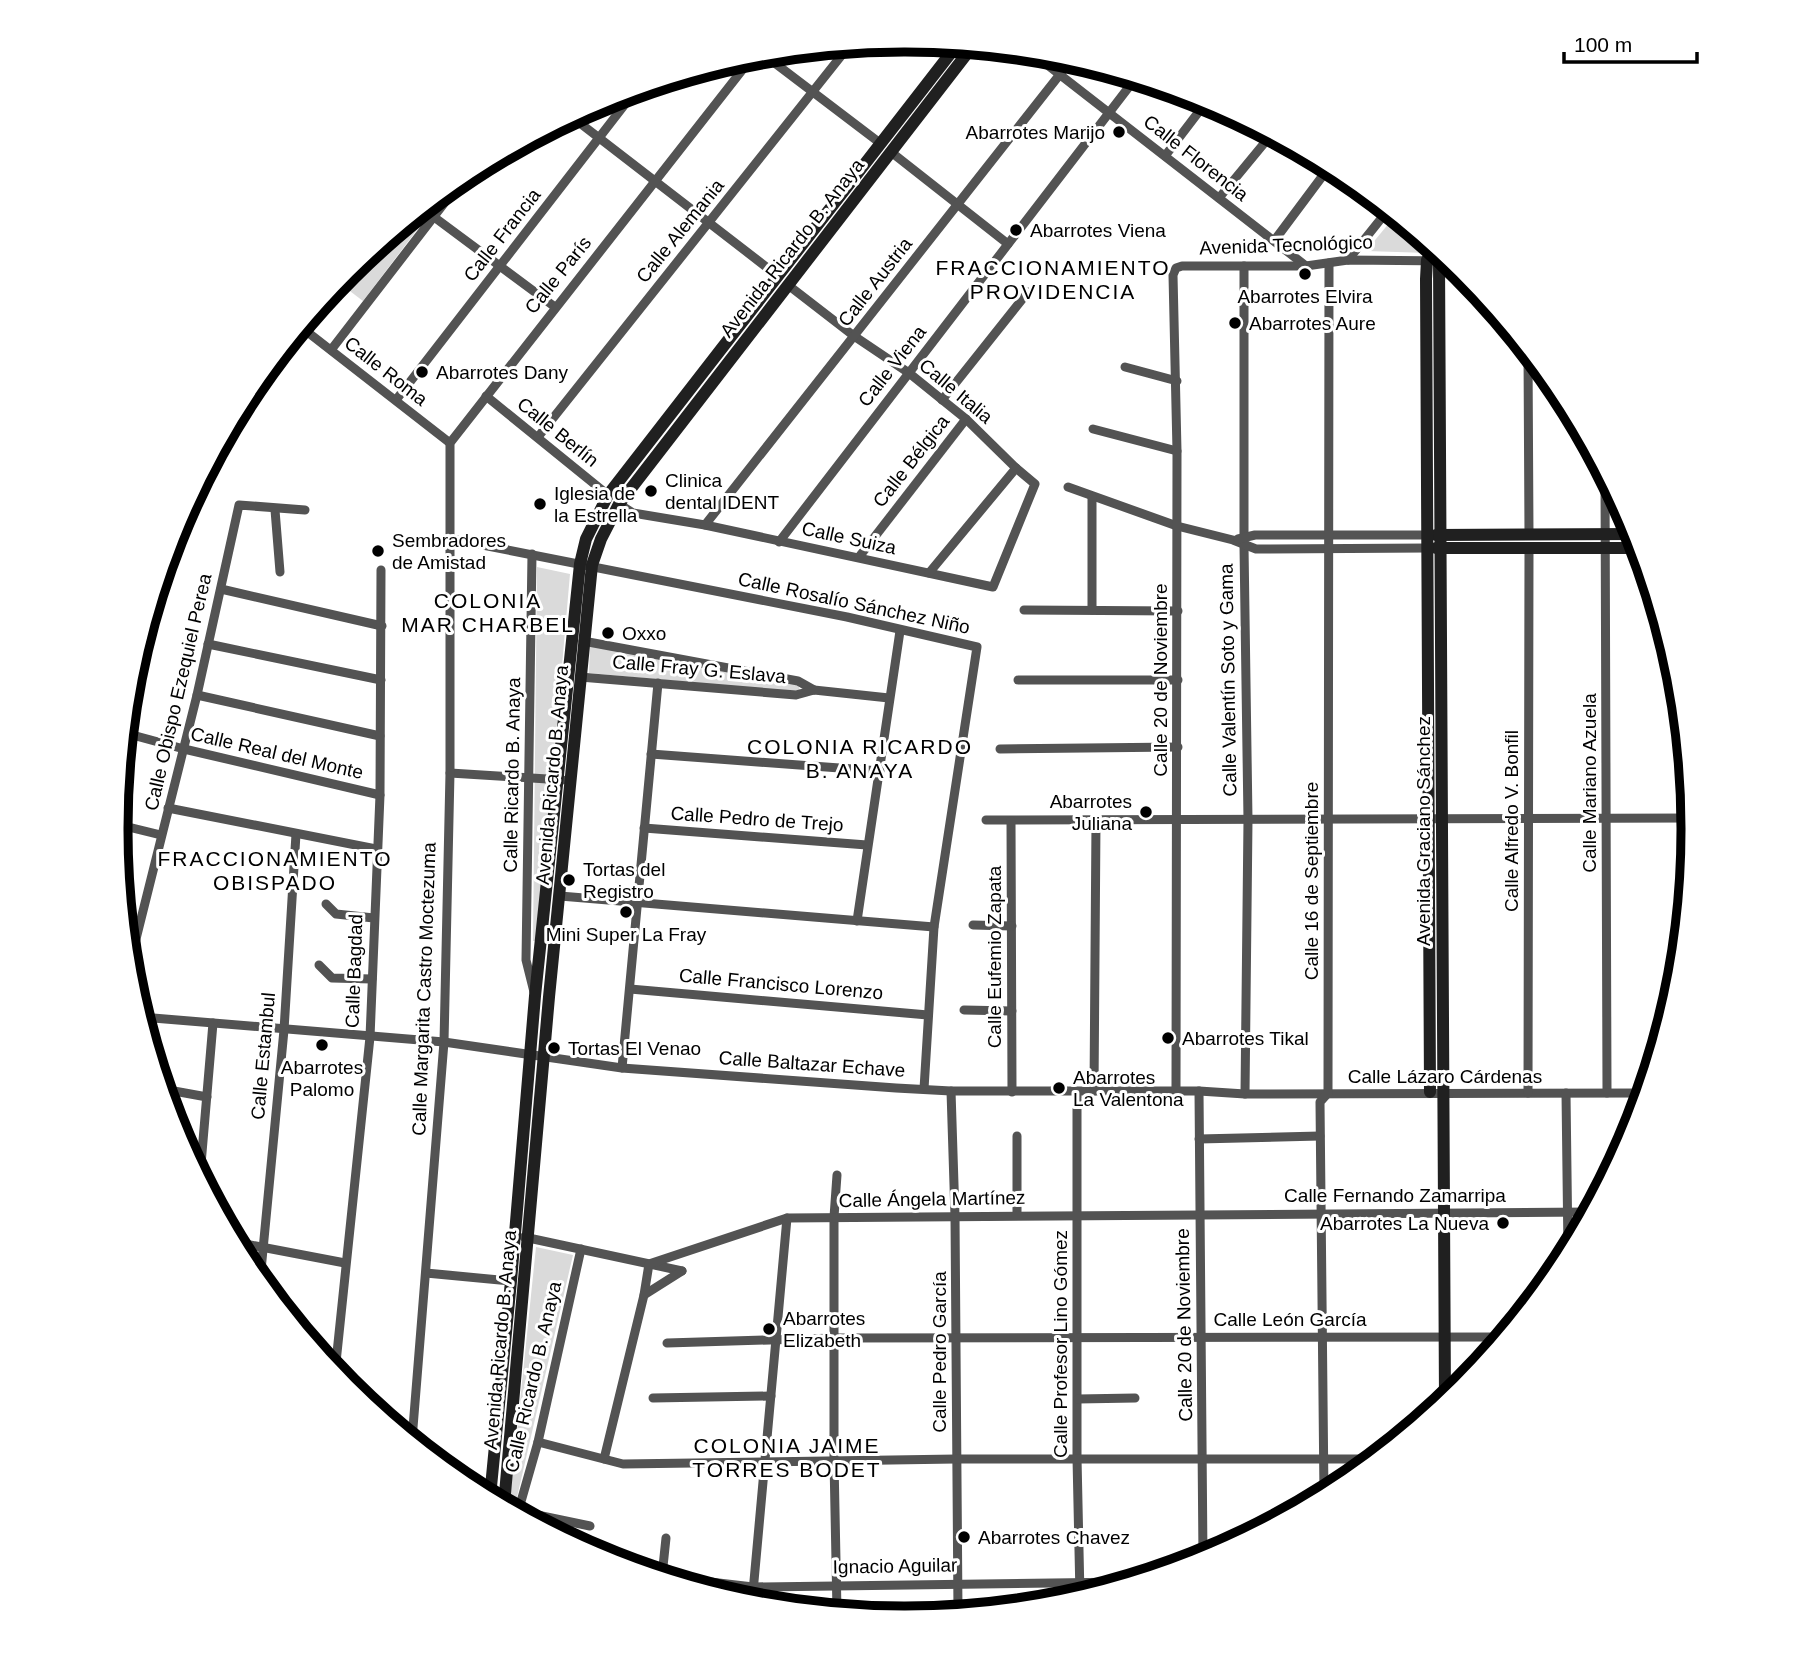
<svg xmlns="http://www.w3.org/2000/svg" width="1809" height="1658" font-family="Arial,sans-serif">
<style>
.green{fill:#dadada}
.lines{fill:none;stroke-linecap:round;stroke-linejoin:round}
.street{stroke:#535353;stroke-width:9}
.secondary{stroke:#202020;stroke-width:12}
.poi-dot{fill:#000;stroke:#fff;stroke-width:2.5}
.labels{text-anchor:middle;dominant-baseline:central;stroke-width:6;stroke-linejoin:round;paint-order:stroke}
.poi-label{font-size:19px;fill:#000;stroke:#fff;text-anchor:start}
.street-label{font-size:19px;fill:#000;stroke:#fff}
.neighbourhood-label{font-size:21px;letter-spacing:2px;fill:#000;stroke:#fff}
.rim{fill:none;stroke:#000;stroke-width:9}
</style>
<rect width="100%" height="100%" fill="#fff"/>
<!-- green -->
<g class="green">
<polygon points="422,209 429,214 363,301 338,282 347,271"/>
<polygon points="1395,216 1430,245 1428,253 1366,251"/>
<polygon points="537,567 570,574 538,941 533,941"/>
<polygon points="590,645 798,685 800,690 797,692 589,673"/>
<polygon points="536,1247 573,1255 514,1510 509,1508"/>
</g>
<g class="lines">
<!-- street -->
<g class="street">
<polyline points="1032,53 1306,266"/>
<polyline points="763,54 880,143"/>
<polyline points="572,117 778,276"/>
<polyline points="891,152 1008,244"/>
<polyline points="1165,156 1207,101"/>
<polyline points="1219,198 1271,135"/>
<polyline points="434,217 555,307"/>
<polyline points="1274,241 1330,166"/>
<polyline points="1348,260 1388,210"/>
<polyline points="1244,266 1244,546 1248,820 1245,1094"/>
<polyline points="301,327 450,443"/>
<polyline points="331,350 469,171"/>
<polyline points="1528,352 1529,535"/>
<polyline points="1125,367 1177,381"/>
<polyline points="486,396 608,495"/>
<polyline points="396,400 636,90"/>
<polyline points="942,400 1028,292"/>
<polyline points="1093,429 1177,451"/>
<polyline points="538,437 849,46"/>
<polyline points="1605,474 1607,1093"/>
<polyline points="1068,487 1177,526 1233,540 1256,549 1428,548"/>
<polyline points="1092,497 1092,610"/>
<polyline points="619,504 633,513 705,525 993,587 1035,484 1016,468 966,419 909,373 854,336 788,285"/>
<polyline points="275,510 280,572"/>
<polyline points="705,525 1072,59"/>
<polyline points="452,539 847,617 977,647 934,927 924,1089"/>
<polyline points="1238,539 1255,535 1428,535"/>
<polyline points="779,542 1135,79"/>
<polyline points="532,554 526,960 534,992"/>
<polyline points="859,557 966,419"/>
<polyline points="929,573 1016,468"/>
<polyline points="221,589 382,626"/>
<polyline points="1024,610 1178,611"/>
<polyline points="583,641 798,681 814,690"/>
<polyline points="208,644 381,680"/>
<polyline points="580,677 796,695 814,690 889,698"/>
<polyline points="1018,680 1178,680"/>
<polyline points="197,695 380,736"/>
<polyline points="125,733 184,749 380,795"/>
<polyline points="1000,749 1178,747"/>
<polyline points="123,753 178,524"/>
<polyline points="651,754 880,771"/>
<polyline points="1686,755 1687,893"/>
<polyline points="450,773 563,780"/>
<polyline points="168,808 376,849"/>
<polyline points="986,820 1692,818"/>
<polyline points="1011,821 1012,1092"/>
<polyline points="116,824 161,835"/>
<polyline points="644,828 867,845"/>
<polyline points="560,896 934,927"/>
<polyline points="326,904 336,914 374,918"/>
<polyline points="857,921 900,631"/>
<polyline points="973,925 1012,926"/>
<polyline points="319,965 332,978 372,979"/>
<polyline points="129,967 197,695 239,505 305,510"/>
<polyline points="630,989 928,1015"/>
<polyline points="964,1010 1012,1011"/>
<polyline points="141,1017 444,1042 622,1068 896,1088 951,1091 1199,1091 1245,1094 1645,1093"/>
<polyline points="622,1068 658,683"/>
<polyline points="163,1089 207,1097"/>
<polyline points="951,1091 955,1216 958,1612"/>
<polyline points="1094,1091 1096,821"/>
<polyline points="1176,1091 1177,451 1173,275 1176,268 1182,266 1306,266 1348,260 1449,261"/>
<polyline points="1199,1091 1203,1559"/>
<polyline points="1077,1092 1077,1458 1080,1596"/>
<polyline points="1528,1093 1529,548"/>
<polyline points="1566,1093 1568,1253"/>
<polyline points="1199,1139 1320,1136"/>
<polyline points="837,1175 834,1217 834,1461 837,1611"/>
<polyline points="200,1176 213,1023"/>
<polyline points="1017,1215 1017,1136"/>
<polyline points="524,1237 682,1271"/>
<polyline points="235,1242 345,1263"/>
<polyline points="426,1273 511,1281"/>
<polyline points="260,1281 284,1030 296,834"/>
<polyline points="644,1295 682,1271"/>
<polyline points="667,1343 835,1338 1503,1337"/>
<polyline points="335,1372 370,1037 380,795 381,570"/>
<polyline points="653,1398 771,1396"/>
<polyline points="1078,1399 1135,1398"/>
<polyline points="412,1440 444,1042 450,773 450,443 754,55"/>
<polyline points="538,1442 623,1464 956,1459 1374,1459"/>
<polyline points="604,1459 644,1295 649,1264 787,1218 1590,1212"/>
<polyline points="1324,1495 1320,1102 1328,1093 1329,263"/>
<polyline points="518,1511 590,1526"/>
<polyline points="518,1512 538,1442 581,1249"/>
<polyline points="662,1576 666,1538"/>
<polyline points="667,1577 753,1587 1125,1582"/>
<polyline points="752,1603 787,1218"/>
</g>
<!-- secondary -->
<g class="secondary">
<polyline points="1437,251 1439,260 1445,1401"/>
<polyline points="1436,535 1635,534"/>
<polyline points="1436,548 1640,548"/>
<polyline points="1430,1092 1426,279 1427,260 1435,249"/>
<polyline points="490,1497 511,1281 535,996 580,564 586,539 608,495 957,45"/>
<polyline points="504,1505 549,997 592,565 601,539 619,504 972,47"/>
</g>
</g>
<!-- markers -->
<g class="poi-dot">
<circle cx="1119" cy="132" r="7"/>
<circle cx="1016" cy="230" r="7"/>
<circle cx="1305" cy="274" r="7"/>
<circle cx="1235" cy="323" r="7"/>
<circle cx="422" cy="372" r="7"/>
<circle cx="651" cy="491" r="7"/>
<circle cx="540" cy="504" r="7"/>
<circle cx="378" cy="551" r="7"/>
<circle cx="608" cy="633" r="7"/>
<circle cx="1146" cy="812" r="7"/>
<circle cx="569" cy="880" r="7"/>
<circle cx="626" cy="912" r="7"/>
<circle cx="1168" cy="1038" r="7"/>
<circle cx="322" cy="1045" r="7"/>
<circle cx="554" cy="1048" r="7"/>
<circle cx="1059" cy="1088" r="7"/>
<circle cx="1503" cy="1223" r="7"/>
<circle cx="769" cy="1329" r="7"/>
<circle cx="964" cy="1537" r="7"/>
</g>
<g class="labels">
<!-- poi labels -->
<g class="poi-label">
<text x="1105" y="132" text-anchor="end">Abarrotes Marijo</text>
<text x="1030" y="230">Abarrotes Viena</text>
<text x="1305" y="296" text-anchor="middle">Abarrotes Elvira</text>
<text x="1249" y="323">Abarrotes Aure</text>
<text x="436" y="372">Abarrotes Dany</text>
<text x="665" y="480">Clinica<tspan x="665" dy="22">dental IDENT</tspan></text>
<text x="554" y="493">Iglesia de<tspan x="554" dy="22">la Estrella</tspan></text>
<text x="392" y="540">Sembradores<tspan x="392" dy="22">de Amistad</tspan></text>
<text x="622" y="633">Oxxo</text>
<text x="1132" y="801" text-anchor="end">Abarrotes<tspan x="1132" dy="22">Juliana</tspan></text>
<text x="583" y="869">Tortas del<tspan x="583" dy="22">Registro</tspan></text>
<text x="626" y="934" text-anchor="middle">Mini Super La Fray</text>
<text x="1182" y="1038">Abarrotes Tikal</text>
<text x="568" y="1048">Tortas El Venao</text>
<text x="322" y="1067" text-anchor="middle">Abarrotes<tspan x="322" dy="22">Palomo</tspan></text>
<text x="1073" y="1077">Abarrotes<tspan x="1073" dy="22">La Valentona</tspan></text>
<text x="1489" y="1223" text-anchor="end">Abarrotes La Nueva</text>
<text x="783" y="1318">Abarrotes<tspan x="783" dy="22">Elizabeth</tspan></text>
<text x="978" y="1537">Abarrotes Chavez</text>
</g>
<!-- street labels -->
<g class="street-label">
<text transform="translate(1196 158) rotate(38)">Calle Florencia</text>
<text transform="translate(680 231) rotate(-51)">Calle Alemania</text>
<text transform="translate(502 235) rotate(-52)">Calle Francia</text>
<text transform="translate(1286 245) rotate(-2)">Avenida Tecnológico</text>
<text transform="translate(792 248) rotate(-52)">Avenida Ricardo B. Anaya</text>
<text transform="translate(558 275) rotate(-51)">Calle París</text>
<text transform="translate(875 282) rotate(-52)">Calle Austria</text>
<text transform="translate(892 366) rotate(-52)">Calle Viena</text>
<text transform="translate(386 371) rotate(38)">Calle Roma</text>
<text transform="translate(956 391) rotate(40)">Calle Italia</text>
<text transform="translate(558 432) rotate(39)">Calle Berlín</text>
<text transform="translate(911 461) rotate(-52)">Calle Bélgica</text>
<text transform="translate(849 538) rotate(12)">Calle Suiza</text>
<text transform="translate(854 603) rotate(12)">Calle Rosalío Sánchez Niño</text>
<text transform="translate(699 669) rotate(5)">Calle Fray G. Eslava</text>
<text transform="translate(1160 680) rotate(-90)">Calle 20 de Noviembre</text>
<text transform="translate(1228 680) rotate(-91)">Calle Valentín Soto y Gama</text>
<text transform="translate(178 692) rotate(-77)">Calle Obispo Ezequiel Perea</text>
<text transform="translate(277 753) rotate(13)">Calle Real del Monte</text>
<text transform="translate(512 775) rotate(-89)">Calle Ricardo B. Anaya</text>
<text transform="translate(552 775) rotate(-85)">Avenida Ricardo B. Anaya</text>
<text transform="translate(1589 783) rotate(-90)">Calle Mariano Azuela</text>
<text transform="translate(757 819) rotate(4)">Calle Pedro de Trejo</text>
<text transform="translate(1511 821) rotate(-90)">Calle Alfredo V. Bonfil</text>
<text transform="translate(1423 831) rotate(-90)">Avenida Graciano Sánchez</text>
<text transform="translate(1311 881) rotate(-90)">Calle 16 de Septiembre</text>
<text transform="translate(994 957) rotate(-90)">Calle Eufemio Zapata</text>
<text transform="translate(354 971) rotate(-88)">Calle Bagdad</text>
<text transform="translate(781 984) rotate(5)">Calle Francisco Lorenzo</text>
<text transform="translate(424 989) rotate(-88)">Calle Margarita Castro Moctezuma</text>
<text transform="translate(263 1056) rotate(-85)">Calle Estambul</text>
<text transform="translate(812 1064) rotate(4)">Calle Baltazar Echave</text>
<text x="1445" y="1076">Calle Lázaro Cárdenas</text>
<text x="1395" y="1195">Calle Fernando Zamarripa</text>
<text transform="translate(932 1199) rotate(-1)">Calle Ángela Martínez</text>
<text x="1290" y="1319">Calle León García</text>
<text transform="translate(1184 1325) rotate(-91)">Calle 20 de Noviembre</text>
<text transform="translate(500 1340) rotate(-85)">Avenida Ricardo B. Anaya</text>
<text transform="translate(1060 1344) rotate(-90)">Calle Profesor Lino Gómez</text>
<text transform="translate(939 1352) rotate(-90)">Calle Pedro García</text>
<text transform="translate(533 1377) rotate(-77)">Calle Ricardo B. Anaya</text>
<text transform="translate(895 1566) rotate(-1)">Ignacio Aguilar</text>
</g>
<!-- neighbourhood labels -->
<g class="neighbourhood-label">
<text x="1053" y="267">FRACCIONAMIENTO<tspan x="1053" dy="24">PROVIDENCIA</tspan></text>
<text x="488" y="600">COLONIA<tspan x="488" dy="24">MAR CHARBEL</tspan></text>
<text x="860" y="746">COLONIA RICARDO<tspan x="860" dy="24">B. ANAYA</tspan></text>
<text x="275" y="858">FRACCIONAMIENTO<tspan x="275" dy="24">OBISPADO</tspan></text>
<text x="787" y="1445">COLONIA JAIME<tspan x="787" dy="24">TORRES BODET</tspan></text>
</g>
</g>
<!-- crop -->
<path d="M0 0H1809V1658H0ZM904 52H905A776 776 0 0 1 1681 828V830A776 776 0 0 1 905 1606H904A776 776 0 0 1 128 830V828A776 776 0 0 1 904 52Z" fill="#fff" fill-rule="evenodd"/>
<path class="rim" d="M904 52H905A776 776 0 0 1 1681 828V830A776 776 0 0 1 905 1606H904A776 776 0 0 1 128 830V828A776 776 0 0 1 904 52Z"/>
<!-- scale -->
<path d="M1564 52v10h133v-10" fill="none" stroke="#000000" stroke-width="3.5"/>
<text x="1574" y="52" font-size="21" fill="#000000" stroke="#ffffff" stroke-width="5" paint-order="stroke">100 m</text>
</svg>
